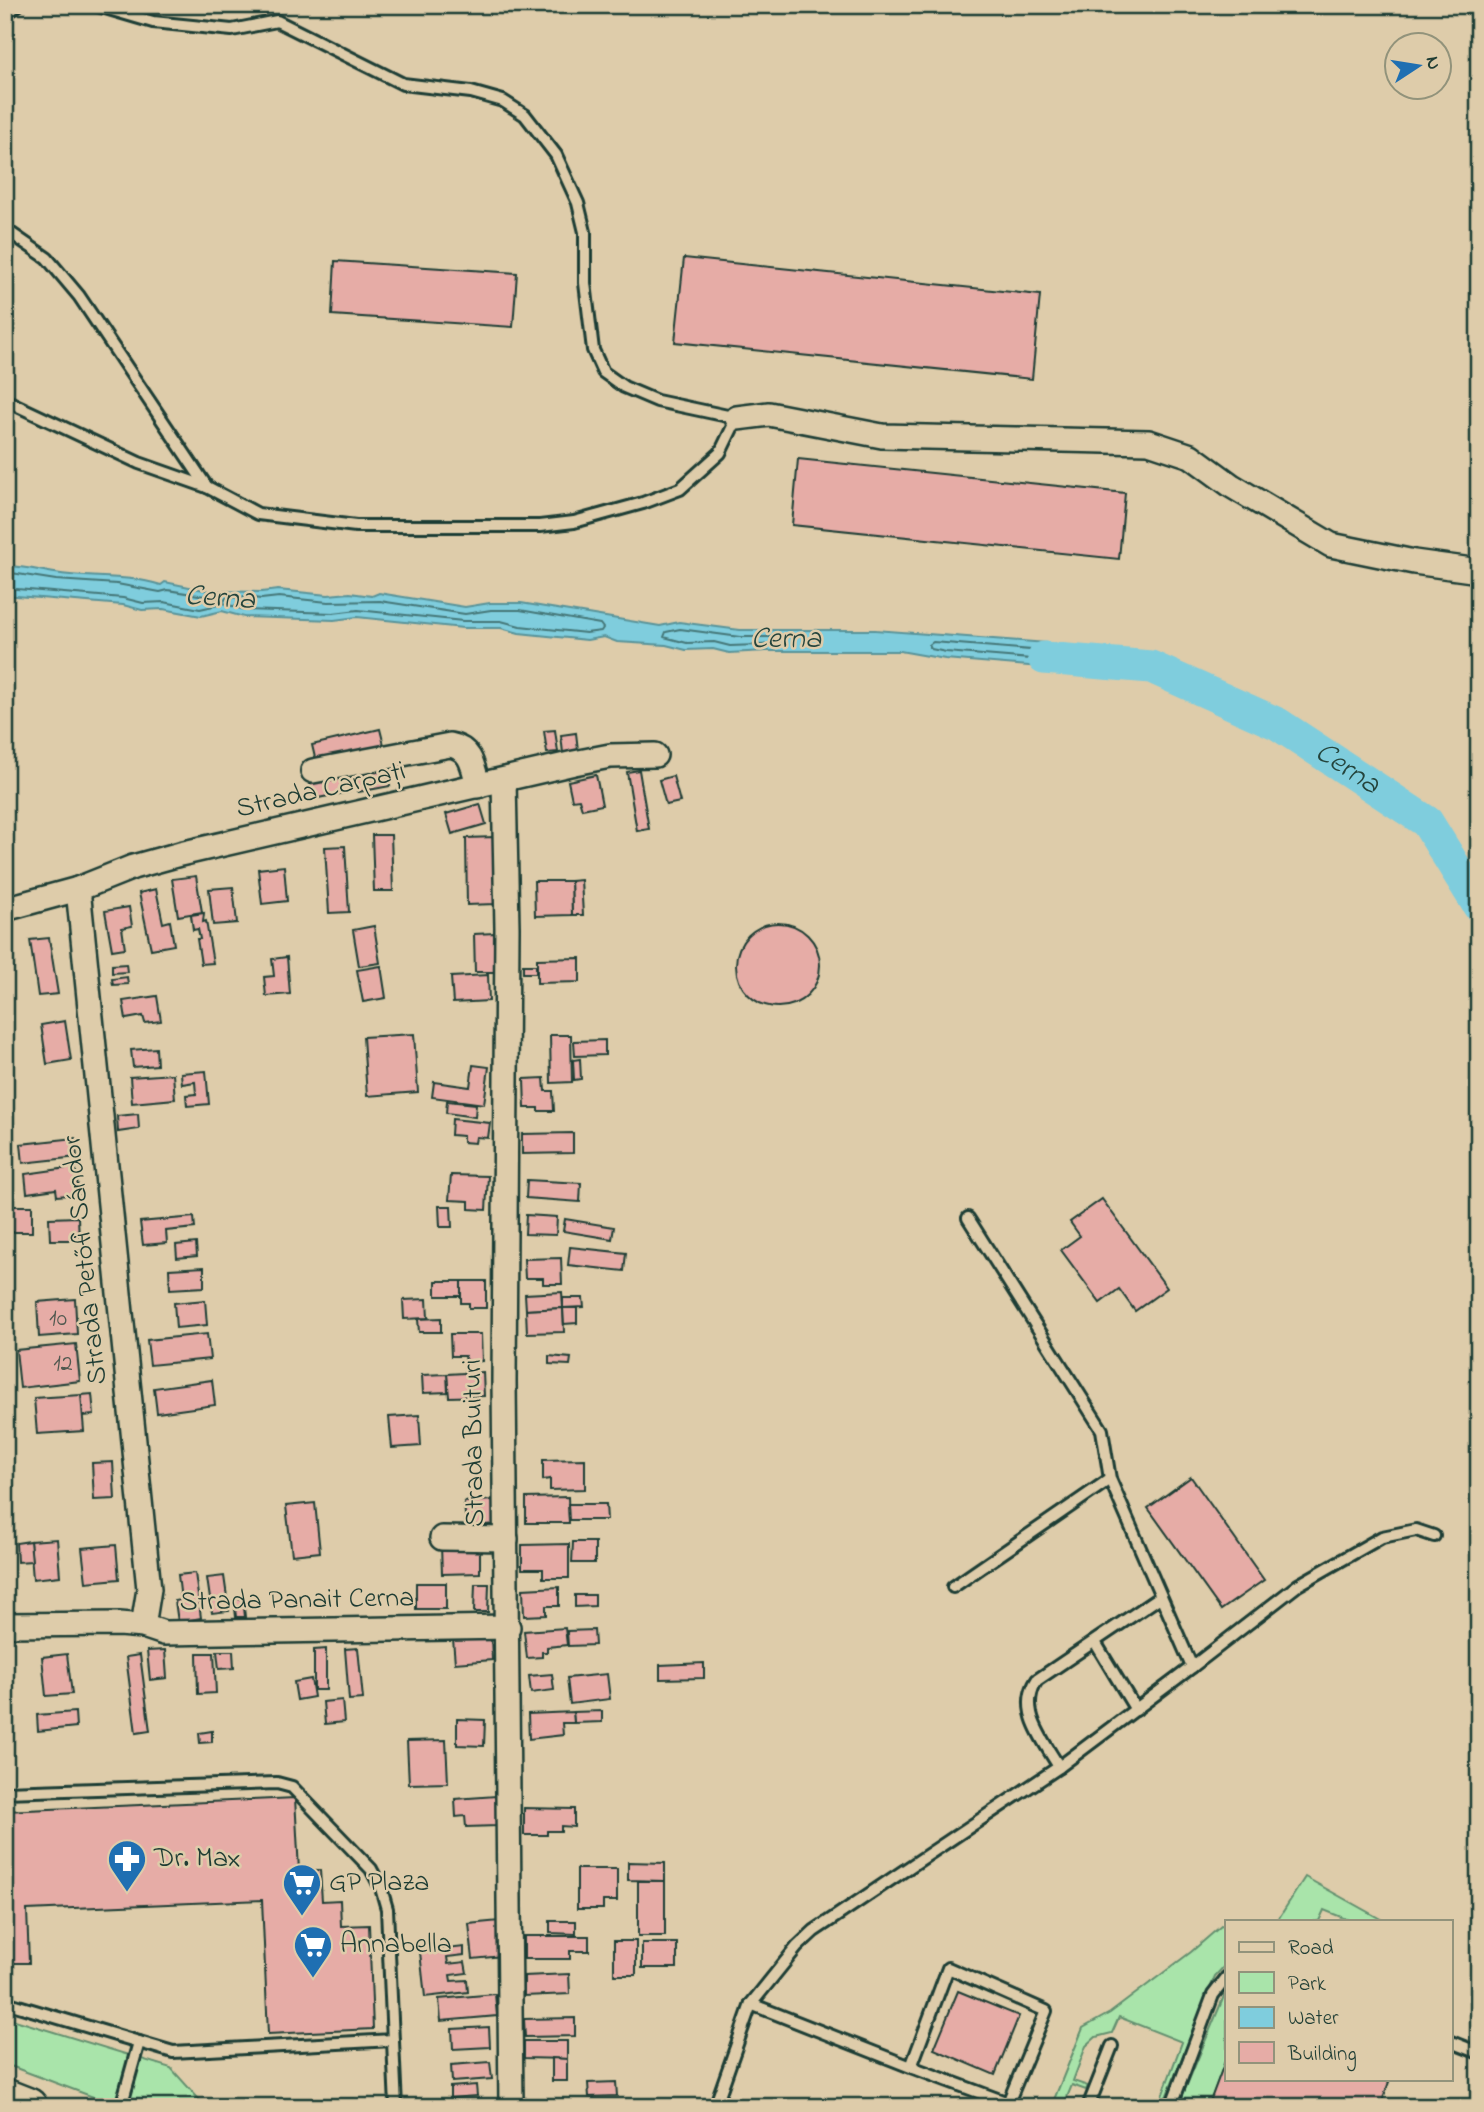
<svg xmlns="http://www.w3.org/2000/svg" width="1484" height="2112" font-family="'Indie Flower',sans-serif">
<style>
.green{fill:#a9e4aa;stroke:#64906f;stroke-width:2}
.water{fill:#7fcddd;stroke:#599399;stroke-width:2}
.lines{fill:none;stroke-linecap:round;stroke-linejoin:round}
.shore{stroke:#457778;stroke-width:2}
.river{stroke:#7fcddd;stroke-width:33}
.building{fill:#e6aca6;stroke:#1f3d34;stroke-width:2}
.service-casing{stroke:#1f3d34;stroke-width:16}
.minor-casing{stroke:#1f3d34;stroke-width:28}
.primary-casing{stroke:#1f3d34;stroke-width:42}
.service{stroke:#deccaa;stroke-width:10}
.minor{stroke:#deccaa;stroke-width:23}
.primary{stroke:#deccaa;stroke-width:37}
.labels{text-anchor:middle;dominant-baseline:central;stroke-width:5;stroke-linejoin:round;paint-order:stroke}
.number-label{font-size:24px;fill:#515950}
.street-label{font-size:28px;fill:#1f3d34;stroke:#deccaa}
.poi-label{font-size:28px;fill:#1f3d34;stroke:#deccaa;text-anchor:start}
.water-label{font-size:30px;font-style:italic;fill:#24443c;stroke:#deccaa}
</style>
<rect width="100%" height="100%" fill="#deccaa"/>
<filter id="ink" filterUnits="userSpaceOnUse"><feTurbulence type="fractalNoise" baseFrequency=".0143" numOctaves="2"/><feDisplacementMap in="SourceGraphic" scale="14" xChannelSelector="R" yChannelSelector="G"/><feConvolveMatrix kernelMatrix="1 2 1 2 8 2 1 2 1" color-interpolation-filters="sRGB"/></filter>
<g filter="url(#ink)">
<!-- green -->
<g class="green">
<polygon points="1305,1877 1384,1921 1351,1921 1324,1910 1319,1921 1277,1921"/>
<polygon points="1221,1926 1227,1927 1227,1963 1215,1976 1162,2107 1158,2107 1182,2042 1119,2017 1112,2033 1096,2037 1086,2046 1073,2081 1088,2086 1086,2090 1072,2085 1063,2107 1051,2107 1083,2028 1110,2013 1191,1952"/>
<polygon points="1227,1989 1227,2056 1208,2107 1181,2099"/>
<polygon points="5,2017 171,2068 206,2107 120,2107 5,2064"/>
</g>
<!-- water -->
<path class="water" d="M 5,566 C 22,566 38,570 55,573 C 90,579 126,574 161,585 L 165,582 L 209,591 L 261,592 L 278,590 L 328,595 L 350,593 L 372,596 L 379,593 L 465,607 L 490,603 L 521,603 L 660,626 L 679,622 L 740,630 L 875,630 L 1047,643 L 1093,648 L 1087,671 L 945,659 L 900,651 L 766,651 L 729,653 L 713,649 L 686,650 L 666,645 L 617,642 L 604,637 L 587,640 L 519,633 L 501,628 L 463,628 L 357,617 L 334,620 L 305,619 L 244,617 L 222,611 L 201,616 L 163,609 L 142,610 L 123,605 L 5,595 Z"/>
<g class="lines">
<!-- shore -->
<g class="shore">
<polyline points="5,572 56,580 117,584 160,592 168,590 217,598 220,602 218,605 200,609 164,602 143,603 123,598 5,588"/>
<polygon points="245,597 261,599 279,597 328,602 380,601 465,614 491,610 520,610 600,624 603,628 601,631 586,633 520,626 501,621 463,621 358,610 333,613 245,610 223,603 226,598"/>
<polygon points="680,629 740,637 783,637 786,641 783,644 730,646 714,642 687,643 664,637 666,632"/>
<polygon points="933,642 1080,654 1083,658 1079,663 946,652 931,649 929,645"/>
</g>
<!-- river -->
<path class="river" id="s1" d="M 1044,658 L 1151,667 L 1278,724 L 1427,822 L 1479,906"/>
</g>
<!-- building -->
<g class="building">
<polygon points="684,258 1040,295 1032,379 675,342"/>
<polygon points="335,261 517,273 513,327 332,315"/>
<polygon points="798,459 1125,493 1119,559 792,525"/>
<polygon points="380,729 384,745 316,762 312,745"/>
<polygon points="555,730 558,752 547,753 544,731"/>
<polygon points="576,733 578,750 563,753 561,735"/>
<polygon points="385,766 390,786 358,792 354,772"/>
<polygon points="639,770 649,829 637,831 627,772"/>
<polygon points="345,775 349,792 313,799 310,782"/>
<polygon points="596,775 602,805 582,809 579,799 572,800 568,781"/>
<polygon points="673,776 680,802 666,805 659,780"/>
<polygon points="480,804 486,824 452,834 446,814"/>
<polygon points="372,835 391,835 393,891 374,891"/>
<polygon points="495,837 495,904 467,905 466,838"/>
<polygon points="345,846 349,912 329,913 325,847"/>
<polygon points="284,866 287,901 262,904 258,869"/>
<polygon points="196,876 202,912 178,916 172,879"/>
<polygon points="581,880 583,915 572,915 571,881"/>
<polygon points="534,881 571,881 572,915 535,916"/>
<polygon points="233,887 237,923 213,925 209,889"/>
<polygon points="156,889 163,923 170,921 174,945 151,949 139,893"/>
<polygon points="129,907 132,926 122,928 125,948 112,950 105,911"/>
<polygon points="204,913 203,922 206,921 213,963 201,964 197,939 200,939 198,929 193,930 191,915"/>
<circle cx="778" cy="965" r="42"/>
<polygon points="374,926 380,963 359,966 353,930"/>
<polygon points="495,933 496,972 475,972 474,934"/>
<polygon points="49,938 58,994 38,996 30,940"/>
<polygon points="287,957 290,994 266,996 264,977 274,976 272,959"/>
<polygon points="580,958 580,982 537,983 537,959"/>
<polygon points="126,964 127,972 112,973 112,965"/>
<rect x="523" y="965" width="13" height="8"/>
<polygon points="381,966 386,998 363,1002 357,970"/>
<polygon points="488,975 489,1001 453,1003 451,977"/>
<polygon points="127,977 128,984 113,985 112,979"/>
<polygon points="157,996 161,1021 145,1023 143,1016 126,1019 123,1001"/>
<polygon points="65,1021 71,1060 47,1064 41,1025"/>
<polygon points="414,1034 418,1092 367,1096 363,1037"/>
<polygon points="550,1035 571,1035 572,1082 551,1083"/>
<polygon points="605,1040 605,1055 575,1056 574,1041"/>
<polygon points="156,1048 157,1065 133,1067 131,1050"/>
<polygon points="580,1059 581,1079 574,1080 573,1060"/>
<polygon points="473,1065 489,1067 484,1104 432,1097 434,1082 470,1087"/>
<polygon points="206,1071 209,1104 187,1106 186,1095 196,1094 195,1082 182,1084 181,1073"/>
<polygon points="173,1074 175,1099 132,1103 130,1077"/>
<polygon points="544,1078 545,1091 553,1091 554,1111 538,1111 538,1108 525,1108 524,1079"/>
<polygon points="447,1101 476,1104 475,1117 446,1113"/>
<polygon points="138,1114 139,1129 118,1132 117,1116"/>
<polygon points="452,1119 490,1123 488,1138 476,1137 475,1143 463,1142 463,1136 451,1135"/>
<polygon points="573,1133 573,1153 522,1154 522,1134"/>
<polygon points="75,1138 77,1157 23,1163 21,1144"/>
<polygon points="75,1167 79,1194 57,1196 56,1189 27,1193 25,1174"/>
<polygon points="451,1175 488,1176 486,1210 469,1209 469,1201 449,1200"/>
<polygon points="527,1180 581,1183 580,1202 526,1198"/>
<polygon points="1102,1199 1167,1288 1135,1311 1119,1289 1100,1303 1061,1250 1080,1236 1070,1222"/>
<rect x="5" y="1206" width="27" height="26"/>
<polygon points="439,1206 451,1206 452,1227 440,1227"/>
<polygon points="526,1215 557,1217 556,1235 525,1234"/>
<polygon points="78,1217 79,1240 50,1240 49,1218"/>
<polygon points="194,1217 195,1228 166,1231 167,1243 143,1245 140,1222"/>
<polygon points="565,1219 614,1227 612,1239 563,1231"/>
<polygon points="196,1243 197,1256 177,1258 176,1245"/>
<polygon points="570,1247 626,1253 624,1271 568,1265"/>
<polygon points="561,1258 562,1284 543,1284 543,1278 525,1278 524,1259"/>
<polygon points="204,1267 204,1287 170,1289 169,1269"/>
<rect x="436" y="1281" width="25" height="15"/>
<polygon points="461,1281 486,1281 486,1308 469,1308 469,1303 461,1303"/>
<polygon points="562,1292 563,1308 526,1310 525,1294"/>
<polygon points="563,1298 583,1298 584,1307 563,1308"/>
<polygon points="75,1299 77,1334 39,1337 37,1302"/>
<polygon points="427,1299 428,1318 404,1319 403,1300"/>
<polygon points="205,1300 207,1325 176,1328 174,1303"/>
<polygon points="563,1308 564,1332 527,1333 526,1310"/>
<polygon points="563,1308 577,1308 577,1323 564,1324"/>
<polygon points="441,1318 441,1332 419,1332 418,1319"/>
<polygon points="207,1334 210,1359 150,1365 147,1340"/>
<polygon points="450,1334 481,1334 482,1361 466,1362 465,1356 451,1356"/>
<polygon points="76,1344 80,1381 20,1388 16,1350"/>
<polygon points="549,1356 571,1358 570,1365 549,1364"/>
<polygon points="483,1372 484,1396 449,1397 447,1374"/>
<polygon points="447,1374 448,1392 423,1393 422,1375"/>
<polygon points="212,1380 215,1405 157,1413 154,1388"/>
<polygon points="92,1394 94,1415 83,1416 81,1395"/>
<polygon points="81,1395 84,1431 37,1434 34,1398"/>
<polygon points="419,1415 421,1446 392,1448 389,1417"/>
<polygon points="585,1459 585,1489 550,1490 550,1479 543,1480 543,1460"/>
<polygon points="113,1462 115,1499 94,1500 92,1463"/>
<polygon points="1191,1477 1264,1580 1221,1610 1148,1508"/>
<polygon points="568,1497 569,1523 526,1523 526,1498"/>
<polygon points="493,1500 495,1524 466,1527 464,1502"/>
<polygon points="315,1503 320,1552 292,1555 286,1506"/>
<polygon points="568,1504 606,1504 607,1520 569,1520"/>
<polygon points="57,1539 60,1576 33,1579 30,1541"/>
<polygon points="30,1541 32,1561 17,1562 16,1543"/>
<polygon points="573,1542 595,1542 595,1563 572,1563"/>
<polygon points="480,1544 480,1573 442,1574 441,1545"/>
<polygon points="569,1544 569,1578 543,1578 543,1569 522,1569 522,1545"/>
<polygon points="116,1545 119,1579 86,1582 82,1548"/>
<polygon points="195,1573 201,1618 178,1622 175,1601 181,1600 178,1575"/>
<polygon points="224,1576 229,1611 212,1613 207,1578"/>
<rect x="416" y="1583" width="30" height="26"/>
<polygon points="475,1584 489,1584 488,1612 474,1612"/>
<polygon points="559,1587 559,1606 546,1606 546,1615 524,1616 523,1589"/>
<polygon points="575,1595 595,1595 595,1606 575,1607"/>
<polygon points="243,1598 245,1617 236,1617 234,1599"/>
<polygon points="565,1628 567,1645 547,1647 547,1652 542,1652 542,1657 527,1658 524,1631"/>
<polygon points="594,1630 595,1645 568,1646 567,1631"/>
<polygon points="491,1637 492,1660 455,1663 453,1639"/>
<polygon points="358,1648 363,1699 349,1700 345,1649"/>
<polygon points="326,1649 326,1690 314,1690 314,1650"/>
<polygon points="165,1650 167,1678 150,1680 147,1651"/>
<polygon points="217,1651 233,1651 234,1668 219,1669"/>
<polygon points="197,1653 214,1653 216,1693 198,1694"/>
<polygon points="67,1654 72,1694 46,1696 42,1657"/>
<polygon points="140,1655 150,1731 136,1733 126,1657"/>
<polygon points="704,1663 704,1678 660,1679 660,1665"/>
<polygon points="552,1674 554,1690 531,1693 529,1676"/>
<polygon points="607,1674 610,1699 570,1704 567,1678"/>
<polygon points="311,1679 314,1697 297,1700 294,1682"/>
<polygon points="342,1700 344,1722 325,1724 323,1702"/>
<polygon points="602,1711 602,1722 574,1723 573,1712"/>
<polygon points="75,1712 76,1727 38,1731 37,1715"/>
<polygon points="573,1712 574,1723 562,1723 563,1735 529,1739 528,1714"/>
<polygon points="457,1719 485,1720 484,1746 457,1745"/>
<polygon points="212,1731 212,1742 200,1743 199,1733"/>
<polygon points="446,1740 448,1783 409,1784 407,1741"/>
<polygon points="496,1796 497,1826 466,1827 465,1816 456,1817 455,1799"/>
<polygon points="295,1798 299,1871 320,1870 322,1901 340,1900 341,1926 369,1925 373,2029 268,2034 262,1900 27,1910 29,1963 5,1963 5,1811"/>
<polygon points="524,1808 574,1809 574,1827 561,1826 561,1831 547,1831 547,1835 524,1835"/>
<polygon points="628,1862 665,1863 665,1881 628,1880"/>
<polygon points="577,1869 617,1869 617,1901 603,1901 603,1909 577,1909"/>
<rect x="638" y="1881" width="27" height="55"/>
<polygon points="499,1921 502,1956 473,1959 469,1924"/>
<polygon points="550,1921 576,1921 576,1934 550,1933"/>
<polygon points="524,1936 589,1936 589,1951 570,1951 570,1959 524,1959"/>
<rect x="614" y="1941" width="22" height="34"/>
<rect x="642" y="1943" width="35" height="25"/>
<polygon points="464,1947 464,1955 447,1957 448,1964 465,1962 467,1973 450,1975 451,1981 467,1980 468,1992 425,1997 420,1952"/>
<polygon points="569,1974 570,1994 524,1996 524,1976"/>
<polygon points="958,1991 1019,2016 995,2075 934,2049"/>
<polygon points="495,1994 497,2016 441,2021 439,1999"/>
<polygon points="575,2018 575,2036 525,2037 524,2019"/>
<polygon points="489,2027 490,2047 453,2049 452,2029"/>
<polygon points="524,2041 567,2041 567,2059 524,2058"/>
<polygon points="1227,2056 1227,2079 1390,2079 1380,2107 1208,2107"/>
<polygon points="552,2058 567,2059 567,2081 552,2081"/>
<polygon points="490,2062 492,2079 452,2082 451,2065"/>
<polygon points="616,2082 617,2096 589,2097 588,2083"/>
<polygon points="476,2085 477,2096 450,2098 450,2087"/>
<polygon points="354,2099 355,2107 298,2107 297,2101"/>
</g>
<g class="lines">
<!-- service casing -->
<g class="service-casing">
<g id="service">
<polyline points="5,15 18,5"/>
<polyline points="5,229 47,258 79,296 207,487 258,514 356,526 540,526 574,522 643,503 680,489 720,453 737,418 657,401 624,387 603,372 593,350 585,283 585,232 578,203 556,155 525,115 503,101 471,92 403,84 277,21 232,30 153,22 95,5"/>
<polyline points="5,400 139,463 207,487"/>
<polyline points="953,1587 1110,1479"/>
<polyline points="1095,1642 1136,1710"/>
<polyline points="1192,1667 1298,1585 1382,1537 1416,1530 1434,1536"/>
<path d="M 1059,1767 C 1044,1741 1017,1710 1037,1680 L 1160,1597"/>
<polyline points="5,1792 277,1783 292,1787 371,1869 381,1888 387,1909 396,2107"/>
<polyline points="5,2002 139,2042"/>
<polyline points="751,2004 911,2067 1008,2103 1046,2011 948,1968 911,2067"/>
<polyline points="1451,2042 1479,2053"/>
<polyline points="121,2107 139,2042 173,2052 393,2040"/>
<polyline points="715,2107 751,2004 797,1947 814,1931 1059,1767 1192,1667 1110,1479 1102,1430 968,1218"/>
<polyline points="1088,2107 1112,2046"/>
<polyline points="1171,2107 1213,1995 1227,1977"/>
</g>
</g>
<!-- minor casing -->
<g class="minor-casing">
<g id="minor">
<polyline points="737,418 769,414 882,436 1149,442 1191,456 1232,486 1331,545 1414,562 1479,571"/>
<path d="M 313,771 L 450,745 C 472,749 473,767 478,786"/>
<polyline points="504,780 507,928 504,1381 511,2107"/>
<polyline points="78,889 149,1589 143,1626"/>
<polyline points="5,909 78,889 133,867 180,854 574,763 610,756 655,755"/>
<polyline points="442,1538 506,1539"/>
<polyline points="5,1625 119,1624 143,1626 164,1633 508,1627"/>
</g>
</g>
<!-- primary casing -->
<g class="primary-casing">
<polyline id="primary" points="5,2098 28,2107"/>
</g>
<!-- service -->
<use href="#service" class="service"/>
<!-- minor -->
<use href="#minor" class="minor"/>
<!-- primary -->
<use href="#primary" class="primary"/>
</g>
</g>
<!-- icons -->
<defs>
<g id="pharmacy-pin" transform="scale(2.0125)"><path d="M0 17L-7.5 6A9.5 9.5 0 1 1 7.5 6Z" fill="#1f6fb2" stroke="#deccaa"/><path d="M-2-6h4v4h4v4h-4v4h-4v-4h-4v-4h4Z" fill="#fff"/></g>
<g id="supermarket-pin" transform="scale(2.0125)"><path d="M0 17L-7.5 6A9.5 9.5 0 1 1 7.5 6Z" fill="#1f6fb2" stroke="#deccaa"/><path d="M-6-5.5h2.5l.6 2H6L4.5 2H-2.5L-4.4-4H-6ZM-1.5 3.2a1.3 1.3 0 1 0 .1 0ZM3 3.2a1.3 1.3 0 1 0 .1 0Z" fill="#fff"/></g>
</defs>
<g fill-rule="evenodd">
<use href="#pharmacy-pin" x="127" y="1859"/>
<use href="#supermarket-pin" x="302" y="1883"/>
<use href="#supermarket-pin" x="313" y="1945"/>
</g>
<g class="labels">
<!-- number labels -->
<g class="number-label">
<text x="58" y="1319">10</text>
<text x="63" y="1364">12</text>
</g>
<!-- street labels -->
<g class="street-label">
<text transform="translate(321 791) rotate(-13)">Strada Carpați</text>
<text transform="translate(86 1260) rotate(-96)">Strada Petőfi Sándor</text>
<text transform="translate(475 1443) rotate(-91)">Strada Buituri</text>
<text transform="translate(297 1601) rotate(-1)">Strada Panait Cerna</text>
</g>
<!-- poi labels -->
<g class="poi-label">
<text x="154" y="1859">Dr. Max</text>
<text x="329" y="1883">GP Plaza</text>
<text x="340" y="1945">Annabella</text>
</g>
<!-- water labels -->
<g class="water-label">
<text transform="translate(220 599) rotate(4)">Cerna</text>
<text x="786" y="640">Cerna</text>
<text stroke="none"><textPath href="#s1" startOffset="329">Cerna</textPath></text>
</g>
</g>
<!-- margin -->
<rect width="1484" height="2112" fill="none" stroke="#deccaa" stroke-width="28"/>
<rect x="14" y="14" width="1456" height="2084" fill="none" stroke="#1f3d34" stroke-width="2.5" filter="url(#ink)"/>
<!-- legend -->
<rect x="1225" y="1920" width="228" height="161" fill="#deccaa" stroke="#92937b" stroke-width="2"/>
<rect x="1239" y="1942" width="35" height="10" fill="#deccaa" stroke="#92937b" stroke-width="2"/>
<text x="1288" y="1954" font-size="21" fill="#1f3d34">Road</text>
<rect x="1239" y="1972" width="35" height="21" fill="#a9e4aa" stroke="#92937b" stroke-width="2"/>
<text x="1288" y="1990" font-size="21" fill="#1f3d34">Park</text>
<rect x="1239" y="2007" width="35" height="21" fill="#7fcddd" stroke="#92937b" stroke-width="2"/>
<text x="1288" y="2024" font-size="21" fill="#1f3d34">Water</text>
<rect x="1239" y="2042" width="35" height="21" fill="#e6aca6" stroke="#92937b" stroke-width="2"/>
<text x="1288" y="2060" font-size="21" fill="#1f3d34">Building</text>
<!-- north arrow -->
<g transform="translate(1418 66) rotate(78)"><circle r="33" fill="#deccaa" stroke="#92937b" stroke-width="2"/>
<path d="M0-5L12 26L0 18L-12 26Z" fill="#1f6fb2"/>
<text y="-10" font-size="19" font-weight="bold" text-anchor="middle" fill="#1f3d34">N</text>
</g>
</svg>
